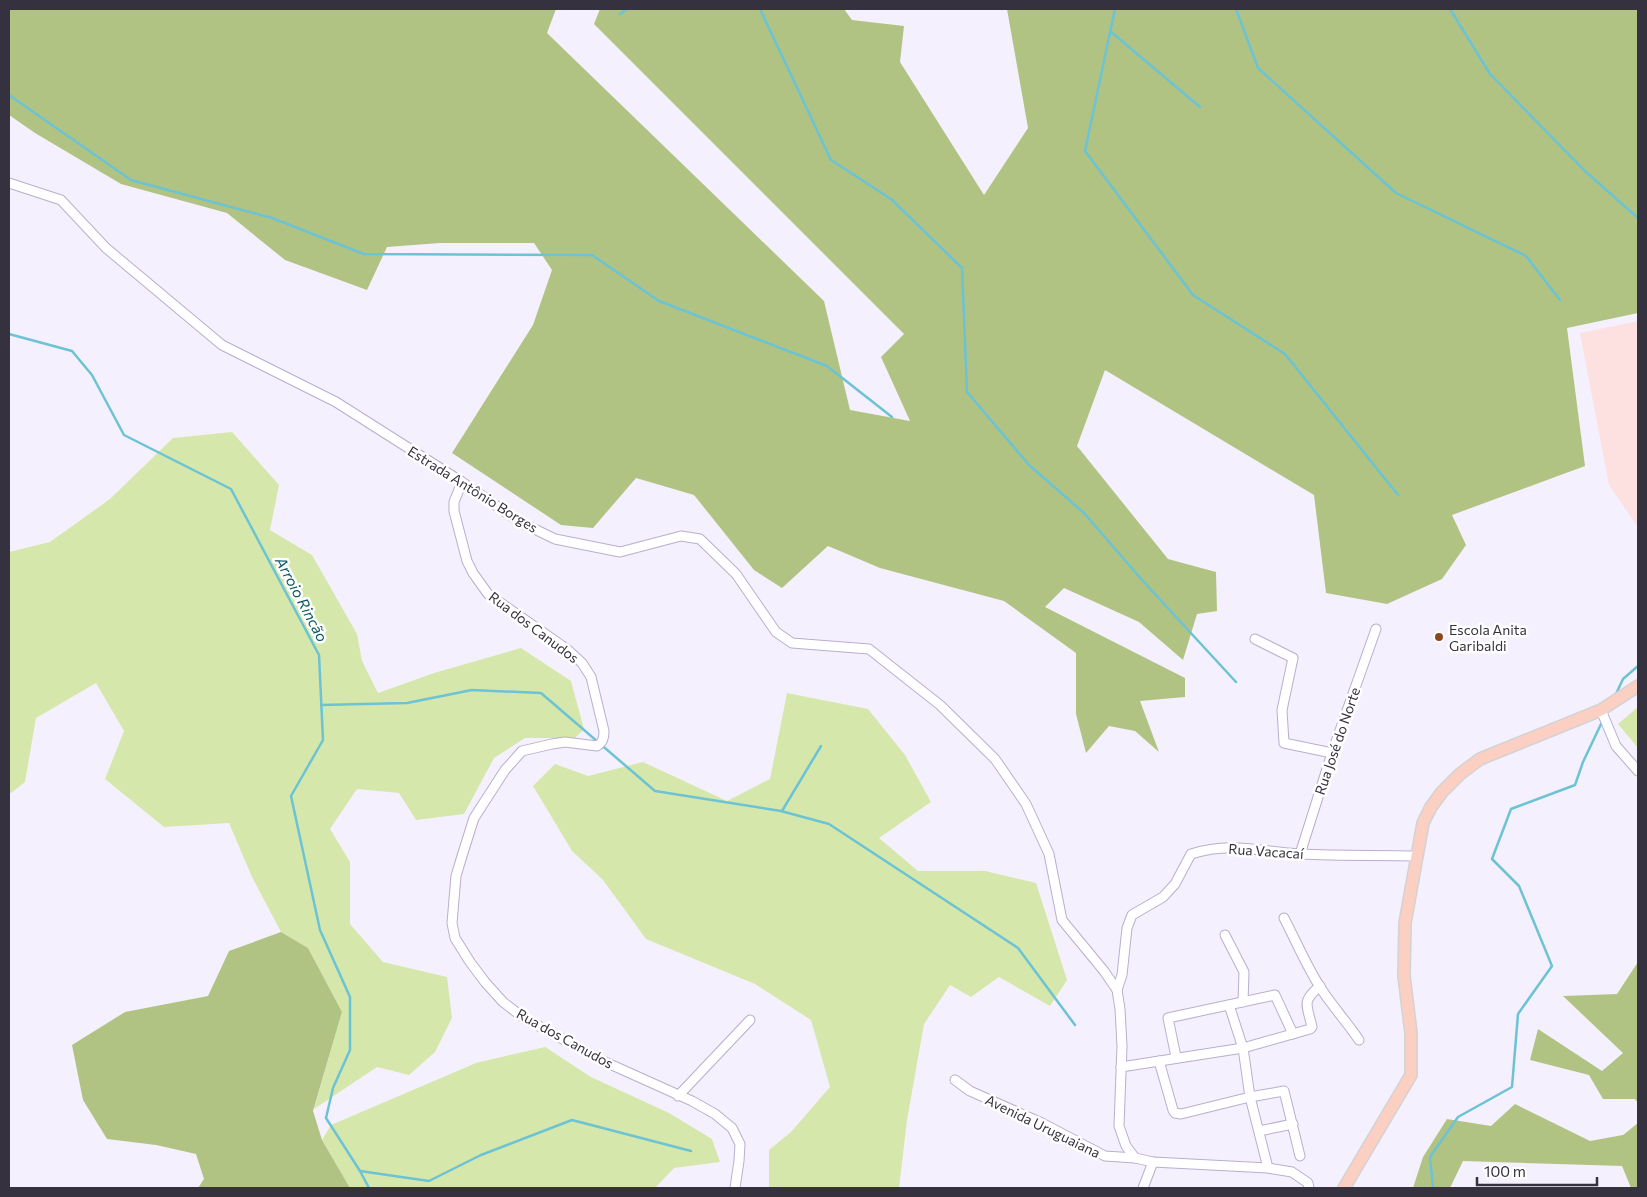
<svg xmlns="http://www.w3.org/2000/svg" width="1647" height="1197" font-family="Commissioner,sans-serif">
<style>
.medical{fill:#fce1e0}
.green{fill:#d6e7ab}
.forest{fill:#b1c383}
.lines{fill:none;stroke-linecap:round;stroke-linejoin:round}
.stream{stroke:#6cc3d4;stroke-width:2.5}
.minor-casing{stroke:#b9aecf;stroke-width:11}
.major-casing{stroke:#d3d2d5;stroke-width:14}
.minor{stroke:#fff;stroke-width:9}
.major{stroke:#fbcfc1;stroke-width:11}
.poi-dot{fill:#8d471e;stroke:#fff;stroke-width:2}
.labels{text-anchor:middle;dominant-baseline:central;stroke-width:5;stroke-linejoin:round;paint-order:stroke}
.street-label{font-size:14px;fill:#36313e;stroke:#fff}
.poi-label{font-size:14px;fill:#36313e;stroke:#fff;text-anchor:start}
.water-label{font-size:15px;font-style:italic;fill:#0c5864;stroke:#fff}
</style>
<rect width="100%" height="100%" fill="#f5f0fe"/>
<!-- medical -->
<polygon class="medical" points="1638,321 1638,527 1609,485 1580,333"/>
<!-- green -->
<g class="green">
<polygon points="232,432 279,485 270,530 312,555 357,634 362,661 378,693 434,673 521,648 571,681 584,729 575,738 525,738 494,758 464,814 416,820 399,793 357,789 330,829 350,862 350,924 383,962 447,977 452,1018 435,1052 409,1075 377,1067 314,1109 342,1012 308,948 281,932 252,877 229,823 164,827 105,779 124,731 96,683 36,718 25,782 11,793 9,792 9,552 50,542 110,499 173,438"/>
<polygon points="787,693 868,709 905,755 931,802 879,838 918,871 985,871 1036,883 1067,980 1050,1006 999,977 971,997 950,985 924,1024 907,1120 899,1188 769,1188 769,1150 791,1132 830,1087 811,1020 755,984 646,939 603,880 572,851 533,786 555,764 588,776 643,762 727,801 770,779"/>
<polygon points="1638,707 1638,748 1618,724"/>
<polygon points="545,1047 591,1077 669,1113 712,1139 720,1162 674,1168 655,1188 350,1188 322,1140 331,1125 476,1063"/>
</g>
<!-- forest -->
<g class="forest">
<polygon points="9,9 556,9 547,33 824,301 850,410 910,421 881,357 904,334 594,24 600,9 844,9 852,20 904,26 900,62 984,195 1028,128 1007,9 1638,9 1638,313 1567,328 1585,466 1452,515 1466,545 1442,579 1387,604 1326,593 1314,495 1105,370 1077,446 1168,559 1216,572 1217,611 1197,614 1183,660 1139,622 1064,588 1045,607 1185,678 1185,697 1140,701 1159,752 1135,731 1109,726 1086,753 1076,714 1076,653 1004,601 880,568 828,546 782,588 754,570 694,495 636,478 593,528 561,525 452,453 533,325 552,270 534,243 440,243 387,247 367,290 285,260 227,213 121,184 35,133 9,115"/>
<polygon points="281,932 308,948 342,1012 313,1111 322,1140 350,1188 198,1188 204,1179 196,1154 156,1145 107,1139 83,1100 72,1045 125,1012 208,996 229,951"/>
<polygon points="1638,962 1638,1103 1635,1099 1603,1099 1589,1075 1530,1060 1538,1029 1602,1071 1623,1053 1563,996 1617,994"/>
<polygon points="1515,1104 1590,1141 1623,1135 1638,1123 1638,1188 1631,1188 1622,1166 1463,1161 1450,1188 1413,1188 1423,1157 1447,1119 1491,1126"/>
</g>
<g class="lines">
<!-- stream -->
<g class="stream">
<polyline points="760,9 831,160 891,199 962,268 967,392 1029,465 1084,513 1142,580 1236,682"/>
<polyline points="1115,9 1085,151 1193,295 1285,354 1398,495"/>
<polyline points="1236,9 1258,68 1396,193 1526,256 1560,300"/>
<polyline points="1450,9 1490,74 1586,172 1638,218"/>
<polyline points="620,14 627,9"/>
<polyline points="1110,31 1200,107"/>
<polyline points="9,95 131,180 272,218 364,254 592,255 659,301 827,366 892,417"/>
<polyline points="9,334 72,351 92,375 124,435 231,489 319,655 323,740 291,796 320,930 350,997 350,1050 333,1088 326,1118 360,1171 369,1188"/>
<polyline points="1616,694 1623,679 1638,666"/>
<polyline points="321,705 407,703 472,690 541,693 655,791 781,811 829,824 1018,948 1075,1025"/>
<polyline points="782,811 821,746"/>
<polyline points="360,1171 429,1181 481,1155 572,1120 691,1151"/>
<polyline points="1433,1188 1430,1157 1458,1117 1512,1087 1518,1014 1552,966 1519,886 1492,859 1511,809 1575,785 1583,762 1602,722"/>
</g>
<!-- minor casing -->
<g class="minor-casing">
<g id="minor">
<polyline points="9,183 61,200 106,248 222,345 336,402 462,482 520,522 555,539 620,552 681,536 700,539 736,574 776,632 792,643 869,649 940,705 995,759 1026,804 1049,854 1062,920 1104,971 1117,990 1120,1009 1122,1046 1119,1126 1126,1146 1135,1158"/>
<path d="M 462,482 L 454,502 L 454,511 L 467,561 L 473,573 L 488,594 L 568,650 L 582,663 L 591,677 L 604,731 C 604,738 603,742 597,746 L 565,742 L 552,744 L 522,751 L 505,770 L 474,818 L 462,856 L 456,876 L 452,923 L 455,938 L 470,962 L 485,982 L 503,1002 L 524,1018 L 603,1061 L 692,1101 L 715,1114 L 732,1128 L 740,1144 L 739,1161 L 735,1188"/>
<polyline points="1255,639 1293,658 1282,710 1284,743 1332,753"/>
<polyline points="1601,710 1616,746 1638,771"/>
<polyline points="1300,854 1332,753 1376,629"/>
<path d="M 1284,918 C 1296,941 1306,965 1320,987 C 1332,1006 1347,1022 1359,1040"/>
<polyline points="1225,935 1244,972 1243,1002"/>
<path d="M 1117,990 L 1122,975 L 1127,928 L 1132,915 L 1163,897 L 1175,884 L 1191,854 C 1232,841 1260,852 1301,854 C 1339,856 1378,855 1417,856"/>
<polyline points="1229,1005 1243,1048 1250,1097 1268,1168"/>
<polyline points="1176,1057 1168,1018 1275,995 1293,1034"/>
<polyline points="1159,1061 1173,1110 1175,1113 1181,1114 1250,1097 1284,1091 1300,1156"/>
<path d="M 1121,1067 L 1243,1048 L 1310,1029 L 1312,1027 C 1307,1004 1301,1002 1320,986"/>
<polyline points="955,1080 970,1091 1042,1123 1105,1156 1135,1158 1153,1162 1268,1168 1292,1172 1308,1183 1309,1188"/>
<polyline points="678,1096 750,1020"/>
<polyline points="1259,1131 1293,1124"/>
<polyline points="1143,1188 1153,1162"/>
</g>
</g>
<!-- major casing -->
<g class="major-casing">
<polyline id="major" points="1344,1188 1411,1075 1411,1033 1404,976 1405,923 1423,823 1431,807 1442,792 1460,774 1480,759 1601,710 1638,686"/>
</g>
<!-- minor -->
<use href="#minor" class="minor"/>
<!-- major -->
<use href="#major" class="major"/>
</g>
<!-- markers -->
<circle class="poi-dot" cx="1439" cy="637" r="5"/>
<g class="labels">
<!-- street labels -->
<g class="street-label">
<text transform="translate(473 489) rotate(32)">Estrada Antônio Borges</text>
<text transform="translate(534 627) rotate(37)">Rua dos Canudos</text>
<text transform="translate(1337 741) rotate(-71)">Rua José do Norte</text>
<text transform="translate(1266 851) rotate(4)">Rua Vacacaí</text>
<text transform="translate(565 1038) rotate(29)">Rua dos Canudos</text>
<text transform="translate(1043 1126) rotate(26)">Avenida Uruguaiana</text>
</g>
<!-- poi labels -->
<g class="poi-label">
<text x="1449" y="629">Escola Anita<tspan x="1449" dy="16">Garibaldi</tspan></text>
</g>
<!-- water labels -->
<g class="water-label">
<text transform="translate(302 599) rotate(62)">Arroio Rincão</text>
</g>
</g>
<!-- border -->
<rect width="1647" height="1197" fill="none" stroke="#36313e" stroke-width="20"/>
<!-- scale -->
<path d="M1477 1177v8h120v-8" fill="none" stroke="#36313e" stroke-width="2.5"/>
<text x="1484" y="1177" font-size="15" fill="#36313e" stroke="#ffffff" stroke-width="4" paint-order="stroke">100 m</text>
</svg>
